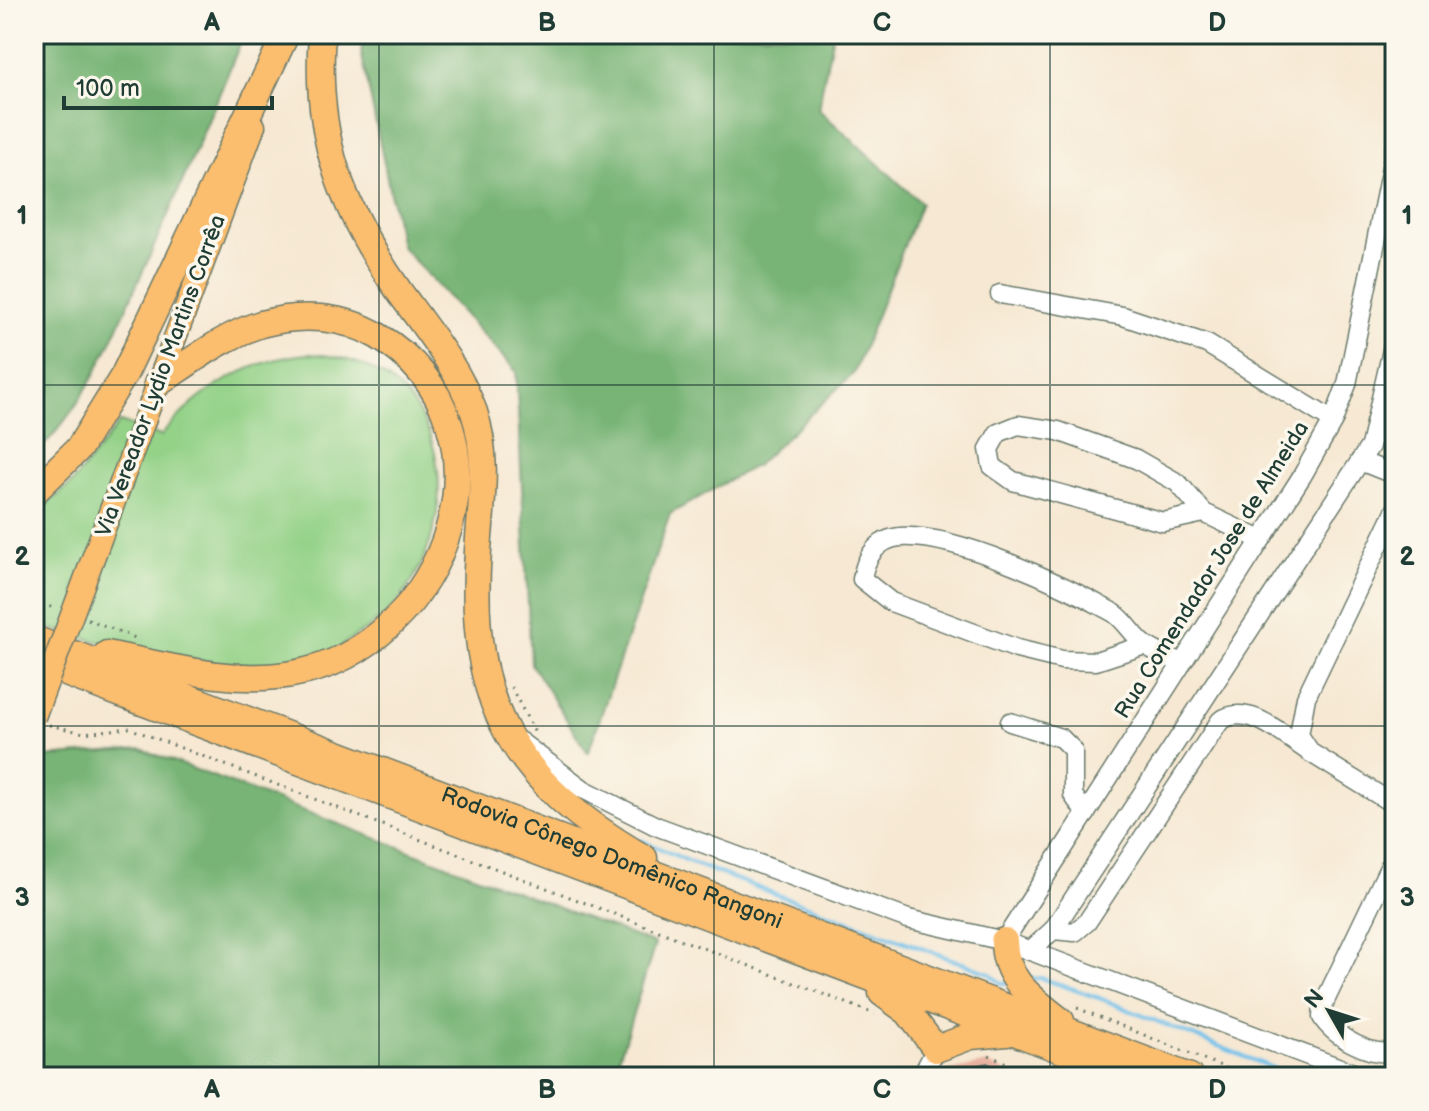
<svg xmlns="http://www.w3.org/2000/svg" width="1429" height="1111" font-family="'Balsamiq Sans',sans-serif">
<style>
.green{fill:#94d288;stroke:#5a885e;stroke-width:2}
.forest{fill:#77b474;stroke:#4b7854;stroke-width:2}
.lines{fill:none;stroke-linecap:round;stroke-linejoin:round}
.stream{stroke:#6fc1eb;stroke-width:4}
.building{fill:#e7af9d}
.minor-casing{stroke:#6a796b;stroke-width:21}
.major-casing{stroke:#6a796b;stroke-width:25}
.highway-casing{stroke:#6a796b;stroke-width:29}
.path{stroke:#6a796b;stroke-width:3;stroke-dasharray:2 6;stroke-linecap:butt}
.minor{stroke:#fff;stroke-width:18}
.major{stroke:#fbbd6e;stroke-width:22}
.highway{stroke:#fbbd6e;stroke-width:26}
.major-bridge-casing{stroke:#6a796b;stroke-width:25;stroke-linecap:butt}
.major-bridge{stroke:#fbbd6e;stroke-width:22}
.grid{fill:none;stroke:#1f3d34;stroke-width:2;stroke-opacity:0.55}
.labels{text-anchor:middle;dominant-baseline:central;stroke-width:7;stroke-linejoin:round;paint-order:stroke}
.street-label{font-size:22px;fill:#1f3d34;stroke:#fbf7ec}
.neatline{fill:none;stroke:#1f3d34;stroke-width:3}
.grid-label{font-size:26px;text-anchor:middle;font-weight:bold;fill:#1f3d34}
</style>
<rect width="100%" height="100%" fill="#fbf7ec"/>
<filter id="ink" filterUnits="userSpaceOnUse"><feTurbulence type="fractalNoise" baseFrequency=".0125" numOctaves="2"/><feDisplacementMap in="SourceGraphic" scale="16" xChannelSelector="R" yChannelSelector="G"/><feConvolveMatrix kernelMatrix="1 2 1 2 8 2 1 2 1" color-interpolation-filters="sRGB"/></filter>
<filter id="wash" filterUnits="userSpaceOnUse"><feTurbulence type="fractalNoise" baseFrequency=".006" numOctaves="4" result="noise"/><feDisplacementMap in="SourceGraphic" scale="32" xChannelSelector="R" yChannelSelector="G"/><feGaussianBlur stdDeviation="1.8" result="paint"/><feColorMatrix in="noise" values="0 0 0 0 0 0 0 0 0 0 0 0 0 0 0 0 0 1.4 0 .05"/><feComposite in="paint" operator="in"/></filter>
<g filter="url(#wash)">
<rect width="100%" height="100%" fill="#f6e8d2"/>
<!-- green -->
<path class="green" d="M 308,354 C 445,358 473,507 398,601 C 385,617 368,628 351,639 C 343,644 334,652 325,655 C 257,681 103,647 34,623 L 34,515 L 72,483 L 120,422 L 161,436 C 198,391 249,359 308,354 Z"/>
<!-- forest -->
<g class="forest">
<path d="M 34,34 L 244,34 C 212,113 179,191 144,269 C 112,338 90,402 34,455 Z"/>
<polygon points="365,34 833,34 818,109 921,203 854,373 758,464 670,514 588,753 531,664 516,371 401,246 361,51"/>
<polygon points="141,749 655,944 613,1077 34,1077 34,791 46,757"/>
</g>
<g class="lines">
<!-- stream -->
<g class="stream">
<polyline points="641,840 697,865 989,973 1001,983 1006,983"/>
<polyline points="1028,979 1041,978 1099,998 1295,1077"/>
</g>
</g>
<g id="blocks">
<!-- building -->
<polygon class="building" points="987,1063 1014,1077 939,1077 942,1073"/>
</g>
</g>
<g filter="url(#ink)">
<use href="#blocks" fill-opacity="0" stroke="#6a796b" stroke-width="2"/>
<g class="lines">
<!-- minor casing -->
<g class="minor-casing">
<g id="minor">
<polyline points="1000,294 1123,316 1207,344 1333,421"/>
<polyline points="1375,423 1395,426"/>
<polyline points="1360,461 1395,475"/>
<polyline points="1395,511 1306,697 1299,735 1311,753 1395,805"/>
<polyline points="1204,513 1163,522 1013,481 992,466 989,449 998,433 1018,425 1058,431 1136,459 1178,483 1204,513 1261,540"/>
<path d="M 1145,645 L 1096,661 L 1062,660 L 1017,649 L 891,602 L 862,579 C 865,558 877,539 900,537 C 955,533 1065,585 1114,613 C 1126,621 1133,635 1144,644 C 1154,652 1170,658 1182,663"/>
<polyline points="1010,722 1061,738 1073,750 1073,795 1086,814"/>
<polyline points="519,741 583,789 656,826 908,919 1004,941 1364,1077"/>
<path d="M 1395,855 L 1323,1005 L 1322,1017 C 1334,1037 1373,1058 1395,1051"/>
<path d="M 1053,930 L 1075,932 L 1087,922 L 1220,721 C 1249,701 1285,737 1311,753"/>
<polyline points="1004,941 1302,476 1333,421 1347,384 1395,148"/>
<polyline points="1030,951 1053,930 1066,910 1370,446 1395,337"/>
<polyline points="921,1077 936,1049"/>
</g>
</g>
<!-- major casing -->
<g class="major-casing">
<polyline id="major" points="144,421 254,126"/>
</g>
<!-- highway casing -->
<g class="highway-casing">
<g id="highway">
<path d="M 322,34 C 314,137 342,211 401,294 C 428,331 458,368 474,412 C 489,456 481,506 478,551 C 467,704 513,782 644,858"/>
<polyline points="34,492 79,448 124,375 286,34"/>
<path id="s1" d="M 34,639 L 1190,1077"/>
<path d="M 107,654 C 167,666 232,685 292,674 C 447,648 526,426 378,336 C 343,315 300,313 261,324 C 223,336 190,362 157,384"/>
<polyline points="34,661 1133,1077"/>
<path d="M 1004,941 C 1004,980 1033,999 1061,1021"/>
<polyline points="882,993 908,1012 936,1049 971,1036 1007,1033"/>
</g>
</g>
<!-- path -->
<g class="path">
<polyline points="34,602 54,608"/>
<polyline points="88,619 140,640"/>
<polyline points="511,687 535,733"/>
<polyline points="49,725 84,733 129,728 875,1014"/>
<polyline points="1077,1008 1248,1077"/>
<polyline points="989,1055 1037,1077"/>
</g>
<!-- minor -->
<use href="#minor" class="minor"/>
<!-- major -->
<use href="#major" class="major"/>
<!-- highway -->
<use href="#highway" class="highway"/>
<!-- major-bridge casing -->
<g class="major-bridge-casing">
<polyline id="major-bridge" points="34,717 144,421"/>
</g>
<!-- major-bridge -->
<use href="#major-bridge" class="major-bridge"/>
</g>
</g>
<!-- grid -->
<path class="grid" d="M 379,34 L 379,1077M 714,34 L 714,1077M 1050,34 L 1050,1077M 34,385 L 1395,385M 34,726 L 1395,726"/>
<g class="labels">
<!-- street labels -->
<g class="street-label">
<text transform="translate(161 376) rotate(-70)">Via Vereador Lydio Martins Corrêa</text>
<text transform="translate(1212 570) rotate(-58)">Rua Comendador Jose de Almeida</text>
<text stroke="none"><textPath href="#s1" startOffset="618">Rodovia Cônego Domênico Rangoni</textPath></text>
</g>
</g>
<!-- margin -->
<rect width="1429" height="1111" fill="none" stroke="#fbf7ec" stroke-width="88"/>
<!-- north arrow -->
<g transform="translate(1329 1011) rotate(309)" stroke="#fbf7ec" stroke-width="6" paint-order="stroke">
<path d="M0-6L14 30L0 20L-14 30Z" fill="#1f3d34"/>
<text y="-12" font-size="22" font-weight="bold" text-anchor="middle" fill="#1f3d34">N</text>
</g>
<!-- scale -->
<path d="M64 96v12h208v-12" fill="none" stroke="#1f3d34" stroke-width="4"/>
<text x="76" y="96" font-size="24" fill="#1f3d34" stroke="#fbf7ec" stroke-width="6" paint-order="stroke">100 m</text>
<rect x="44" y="44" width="1341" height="1023" class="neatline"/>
<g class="grid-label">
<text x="212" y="31">A</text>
<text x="547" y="31">B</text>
<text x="882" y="31">C</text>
<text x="1217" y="31">D</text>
<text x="22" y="224">1</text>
<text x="1407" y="224">1</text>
<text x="22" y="565">2</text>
<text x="1407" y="565">2</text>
<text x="22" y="906">3</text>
<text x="1407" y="906">3</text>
<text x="212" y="1098">A</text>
<text x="547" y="1098">B</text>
<text x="882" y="1098">C</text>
<text x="1217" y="1098">D</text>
</g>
</svg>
